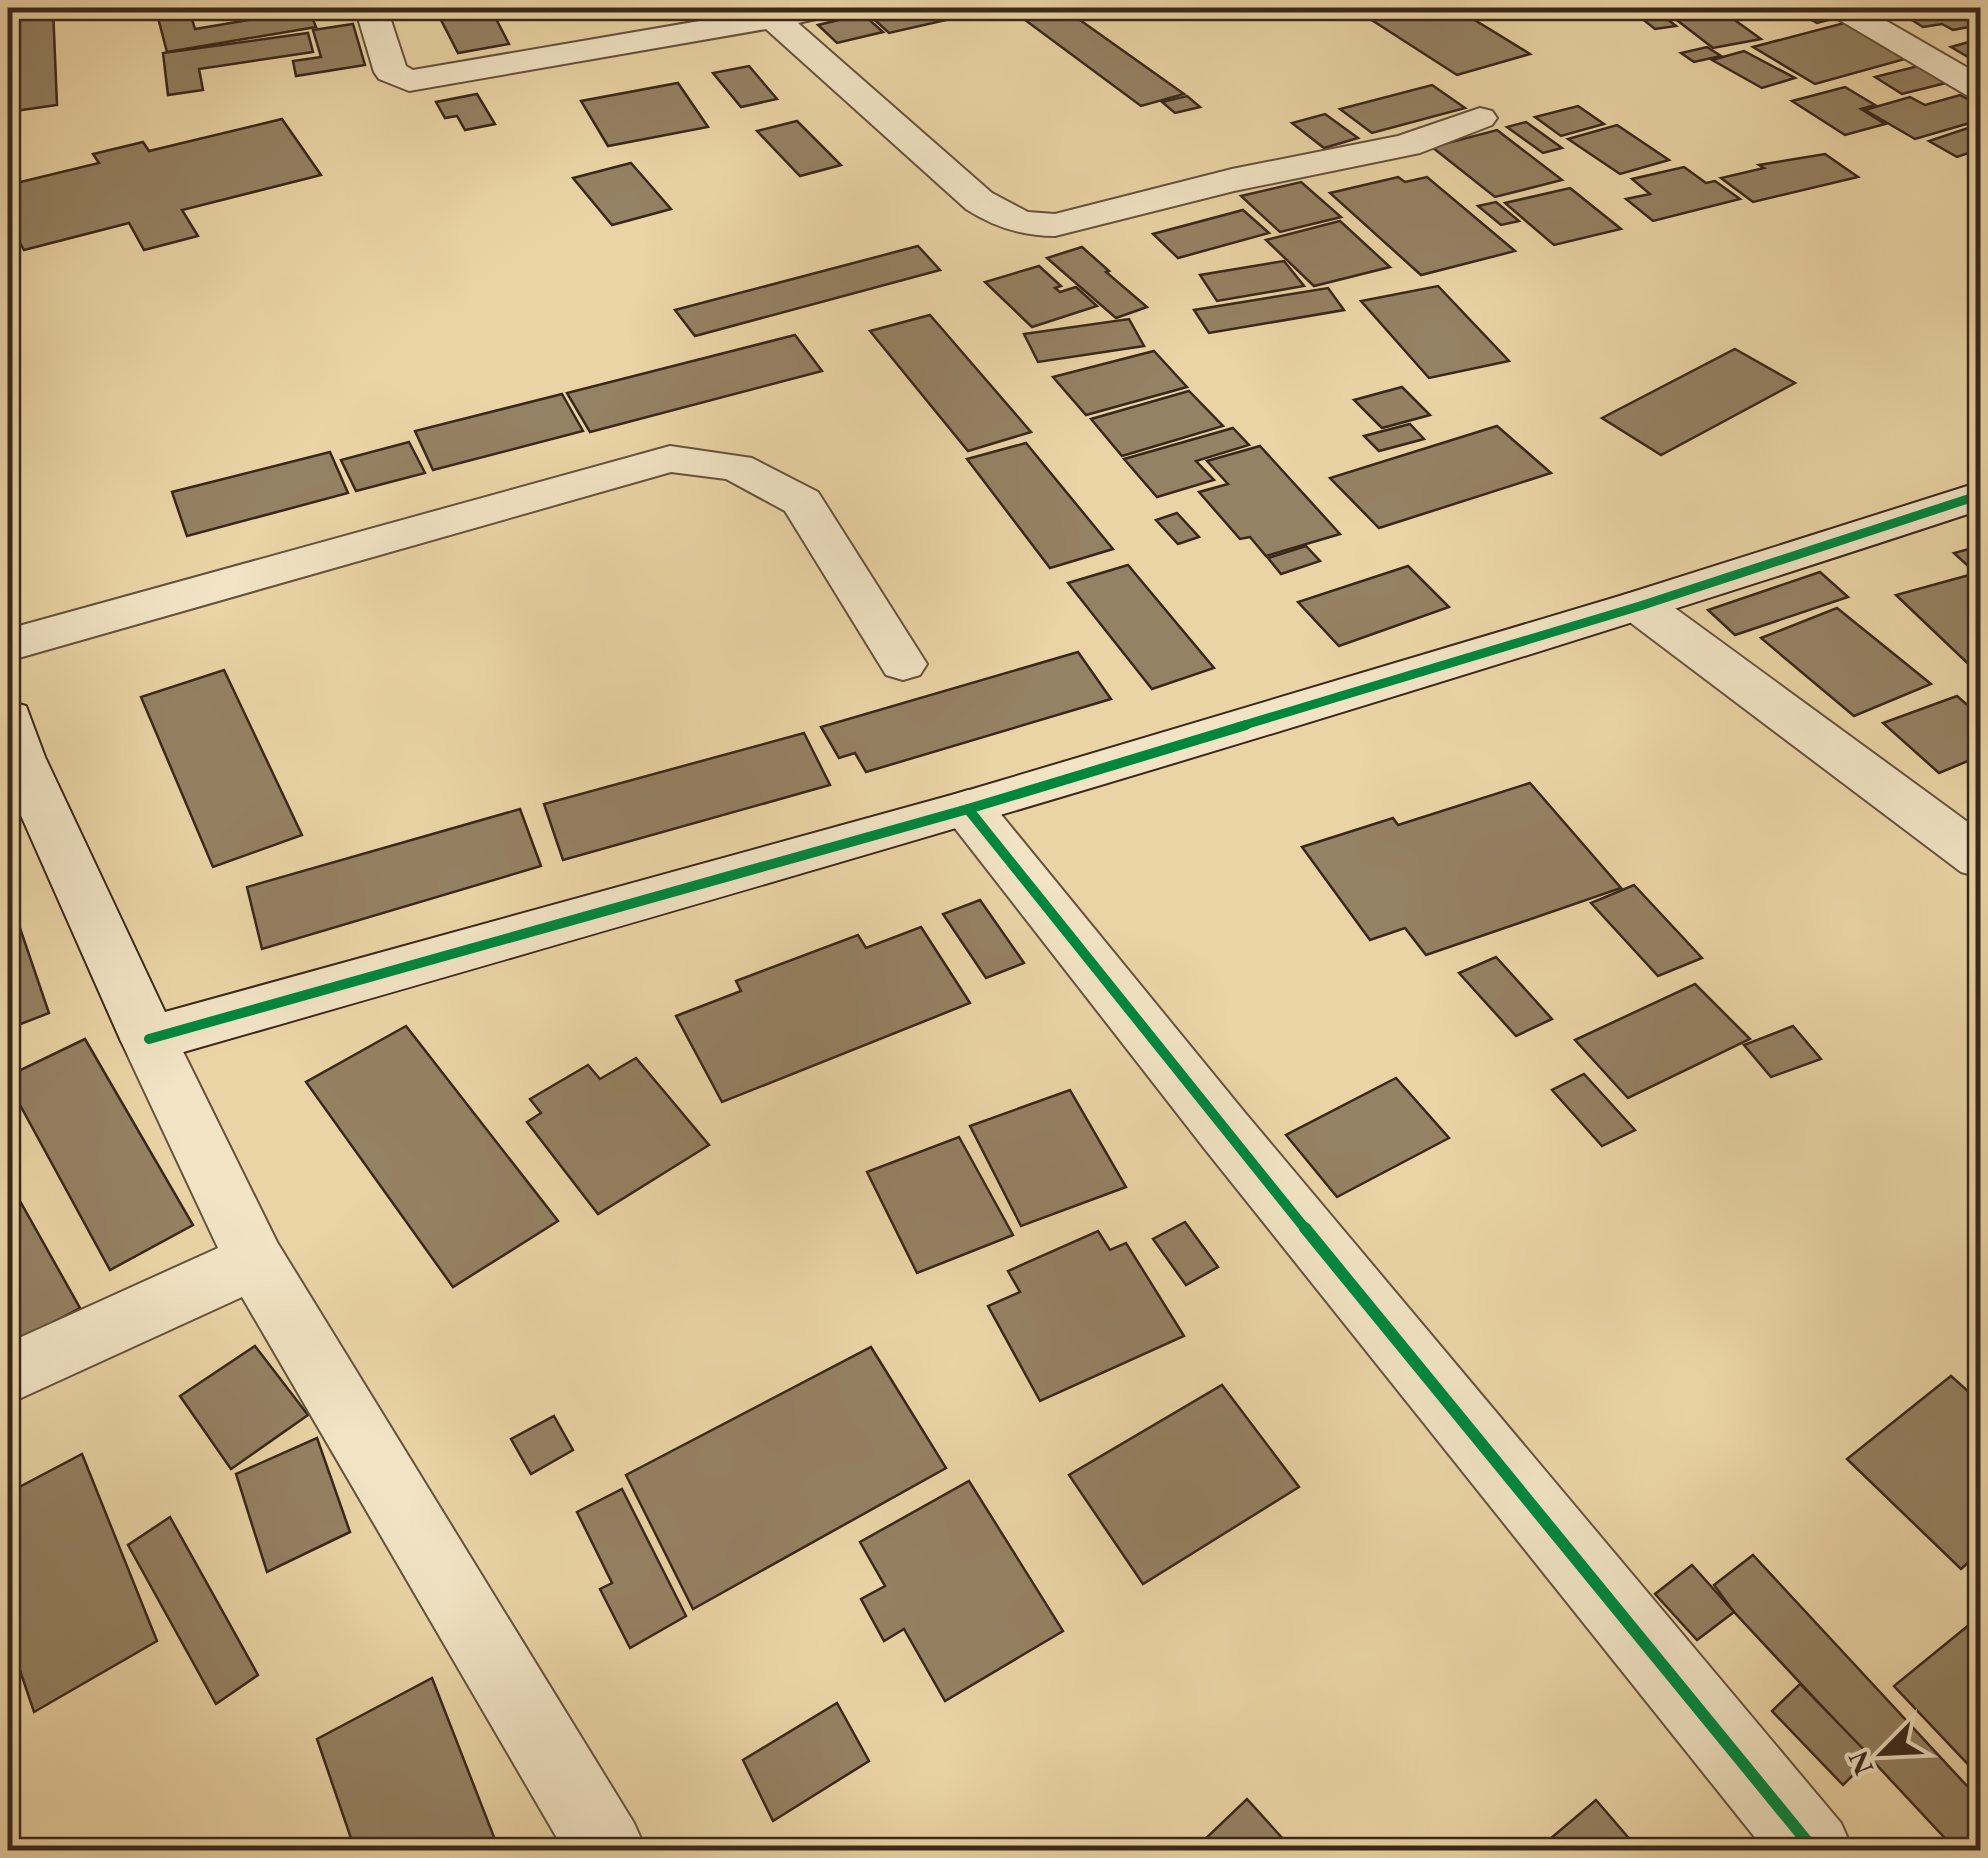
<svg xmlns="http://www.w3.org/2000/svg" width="1988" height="1858" font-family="'EB Garamond',serif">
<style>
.building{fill:#958163;stroke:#39271b;stroke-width:2.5}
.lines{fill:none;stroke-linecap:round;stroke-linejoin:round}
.street-casing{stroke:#65523e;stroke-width:4}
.secondary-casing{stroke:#39271b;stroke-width:4}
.street{fill:#f1e3c4;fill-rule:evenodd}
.secondary{fill:#f1e3c4;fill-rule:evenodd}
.cycleway-far2-casing{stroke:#f1e3c4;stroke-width:14}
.cycleway-far1-casing{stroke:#f1e3c4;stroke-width:16}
.cycleway-casing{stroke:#f1e3c4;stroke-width:19}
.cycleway-far2{stroke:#00873e;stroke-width:9}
.cycleway-far1{stroke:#00873e;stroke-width:10}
.cycleway{stroke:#00873e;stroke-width:12}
</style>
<rect width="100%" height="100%" fill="#ead4a5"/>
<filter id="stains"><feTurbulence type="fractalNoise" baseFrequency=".002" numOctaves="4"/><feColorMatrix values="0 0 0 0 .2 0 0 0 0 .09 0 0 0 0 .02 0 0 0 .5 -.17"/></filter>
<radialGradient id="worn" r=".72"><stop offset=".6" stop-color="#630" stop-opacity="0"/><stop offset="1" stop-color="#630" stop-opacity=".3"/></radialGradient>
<!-- building -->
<g class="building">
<polygon points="53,8 57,105 8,112 8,13"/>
<polygon points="432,8 492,8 436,16"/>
<polygon points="896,8 999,8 889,33 868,14"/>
<polygon points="1028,8 1063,8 1184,94 1141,106 1013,11"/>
<polygon points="1206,8 1262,8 1221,18"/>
<polygon points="1353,8 1455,8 1530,54 1457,75"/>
<polygon points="1718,8 1761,39 1713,48 1669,14"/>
<polygon points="1790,8 1830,8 1844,16 1817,23"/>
<polygon points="1893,8 1980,8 1980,25 1953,30 1942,24 1923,27"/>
<polygon points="189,9 195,29 309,10 316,27 167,52 157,14"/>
<polygon points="492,11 509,44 458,53 441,20"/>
<polygon points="863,14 883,32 837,43 818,25"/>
<polygon points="1661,14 1676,26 1655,29 1640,17"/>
<polygon points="1848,22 1909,54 1899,56 1905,59 1815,84 1753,47"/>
<polygon points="353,24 365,65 296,76 293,61 321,57 313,30"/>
<polygon points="308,33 313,52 199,69 203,90 168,95 163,53"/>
<polygon points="1980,39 1980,64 1951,47"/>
<polygon points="1707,47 1721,56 1694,62 1681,53"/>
<polygon points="1744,51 1795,78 1762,88 1712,60"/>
<polygon points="1926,64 1954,81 1902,94 1875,77"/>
<polygon points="749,66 777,99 741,107 713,73"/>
<polygon points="678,83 708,127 608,146 581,101"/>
<polygon points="1432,85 1465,108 1372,133 1340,109"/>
<polygon points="1845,87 1875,105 1861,109 1885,124 1845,135 1792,101"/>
<polygon points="477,94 495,124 465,130 457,116 445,118 436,102"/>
<polygon points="1960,95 1980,106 1980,120 1915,139 1865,110 1910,97 1925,105"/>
<polygon points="1187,96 1200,107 1175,113 1162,102"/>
<polygon points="1578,106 1604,124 1561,136 1535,117"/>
<polygon points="1325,114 1358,138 1324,148 1292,123"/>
<polygon points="282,119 321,175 182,210 198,236 144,250 129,223 24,250 20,243 8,246 8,185 99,163 93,154 143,142 149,151"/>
<polygon points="797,121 841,165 800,176 757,131"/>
<polygon points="1526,122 1562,148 1543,153 1507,127"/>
<polygon points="1980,124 1980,149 1957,157 1929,141"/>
<polygon points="1617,125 1669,160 1620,174 1568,139"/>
<polygon points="1497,130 1562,180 1495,197 1432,147"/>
<polygon points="1825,154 1858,177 1753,202 1721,178 1764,168 1759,165"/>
<polygon points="631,163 671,209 612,225 573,178"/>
<polygon points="1684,167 1706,183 1715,181 1740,199 1653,221 1626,199 1650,194 1632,179"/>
<polygon points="1398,177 1405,182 1427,177 1515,251 1421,275 1330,193"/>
<polygon points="1301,182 1341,217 1280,232 1241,196"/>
<polygon points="1570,188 1621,229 1554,245 1505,203"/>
<polygon points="1496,202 1519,221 1501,225 1478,206"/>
<polygon points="1243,210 1269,233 1178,258 1153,234"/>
<polygon points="1340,221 1390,267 1314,286 1266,240"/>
<polygon points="918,246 940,270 695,336 675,310"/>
<polygon points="1082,247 1109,271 1106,272 1147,307 1116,318 1047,258"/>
<polygon points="1284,261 1304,286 1217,301 1200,275"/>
<polygon points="1039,266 1061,286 1055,288 1060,292 1076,287 1097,306 1032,327 985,282"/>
<polygon points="1438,286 1509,361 1429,378 1361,301"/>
<polygon points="1328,288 1344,310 1209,333 1194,310"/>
<polygon points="930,315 1031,432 968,451 870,331"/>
<polygon points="1129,319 1144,346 1038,362 1024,334"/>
<polygon points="795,335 822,371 590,432 567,393"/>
<polygon points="1735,349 1795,383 1661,455 1602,418"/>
<polygon points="1154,351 1187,387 1086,415 1053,377"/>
<polygon points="1402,387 1430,415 1382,428 1354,400"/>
<polygon points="1189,391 1223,426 1122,456 1091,419"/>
<polygon points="562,394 583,431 433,470 415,431"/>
<polygon points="1410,424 1424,439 1379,451 1364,436"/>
<polygon points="1497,426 1551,473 1379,528 1330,478"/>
<polygon points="1233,428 1249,445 1196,461 1214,480 1157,497 1124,459"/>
<polygon points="409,442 425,473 356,491 341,460"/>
<polygon points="1026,443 1113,549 1050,568 967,459"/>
<polygon points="1260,446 1340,534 1266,556 1250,537 1240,539 1199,492 1228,484 1207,461"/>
<polygon points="330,452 348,493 187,536 172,492"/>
<polygon points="1177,513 1199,537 1178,544 1156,520"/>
<polygon points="1306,546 1320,561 1281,574 1268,558"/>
<polygon points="1980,546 1980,577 1954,553"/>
<polygon points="1128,565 1214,668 1152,689 1068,583"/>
<polygon points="1408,566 1449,607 1339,646 1298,602"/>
<polygon points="1820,572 1848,597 1735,635 1708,610"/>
<polygon points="1973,574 1980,581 1980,675 1896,595"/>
<polygon points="1837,608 1931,684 1854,716 1761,638"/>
<polygon points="1078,652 1111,699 866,772 855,753 839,758 821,727"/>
<polygon points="224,670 302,835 213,867 141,697"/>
<polygon points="1957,696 1980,716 1980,756 1939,773 1883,723"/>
<polygon points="804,733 830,785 563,860 544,804"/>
<polygon points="1530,783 1621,888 1426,955 1405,928 1370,940 1302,847 1393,818 1398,825"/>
<polygon points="520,809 541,866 262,949 247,887"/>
<polygon points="1634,885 1702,958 1658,976 1591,903"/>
<polygon points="8,893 49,1013 8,1029"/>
<polygon points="980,900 1024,963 986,978 943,914"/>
<polygon points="921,927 970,1003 722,1102 676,1016 741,991 736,981 858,935 866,948"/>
<polygon points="1496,957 1552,1019 1516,1036 1459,973"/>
<polygon points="1695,984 1750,1039 1628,1098 1575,1040"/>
<polygon points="406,1026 558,1221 453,1287 306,1082"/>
<polygon points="1793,1026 1821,1059 1771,1077 1744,1045"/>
<polygon points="85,1039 193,1225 110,1270 8,1083 8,1076"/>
<polygon points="636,1058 709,1145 598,1214 527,1122 541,1113 530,1099 588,1065 600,1079"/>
<polygon points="1584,1074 1635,1130 1602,1146 1552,1090"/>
<polygon points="1396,1078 1449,1138 1337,1197 1286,1135"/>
<polygon points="1070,1090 1126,1187 1021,1226 970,1126"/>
<polygon points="959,1137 1013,1235 917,1273 867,1172"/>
<polygon points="11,1185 80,1308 8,1346 8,1187"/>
<polygon points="1185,1222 1218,1267 1186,1285 1153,1239"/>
<polygon points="1098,1231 1110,1250 1126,1243 1184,1336 1040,1401 988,1306 1020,1292 1008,1271"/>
<polygon points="255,1346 308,1415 231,1469 180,1396"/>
<polygon points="871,1347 946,1468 693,1609 626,1475"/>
<polygon points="1951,1376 1980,1402 1980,1552 1961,1569 1847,1459"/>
<polygon points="1222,1385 1299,1487 1143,1584 1069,1475"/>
<polygon points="554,1416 573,1450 531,1474 511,1439"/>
<polygon points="317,1438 350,1532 267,1572 236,1474"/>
<polygon points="82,1454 157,1641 34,1712 8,1635 8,1493"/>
<polygon points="969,1481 1063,1631 945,1701 904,1629 884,1641 861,1599 885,1586 860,1542"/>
<polygon points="622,1489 686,1616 630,1648 600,1589 612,1583 577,1512"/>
<polygon points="170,1517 258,1675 216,1704 128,1545"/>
<polygon points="1753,1555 1980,1800 1980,1850 1956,1850 1734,1612 1714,1585"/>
<polygon points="1692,1565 1734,1612 1697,1640 1655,1594"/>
<polygon points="1980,1616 1980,1777 1894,1686"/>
<polygon points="432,1678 499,1850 355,1850 317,1739"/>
<polygon points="1800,1684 1871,1757 1843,1785 1772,1711"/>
<polygon points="837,1703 869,1761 773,1821 743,1760"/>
<polygon points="1247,1799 1293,1850 1209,1850 1202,1842"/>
<polygon points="1596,1800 1639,1850 1537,1850"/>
</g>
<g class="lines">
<!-- street casing -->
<g class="street-casing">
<g id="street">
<path d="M 355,8 L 387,8 L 406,66 L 413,70 L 775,8 L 839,8 L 834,15 L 798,23 L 992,193 L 1028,212 L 1055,214 L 1232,169 L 1398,136 L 1480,108 L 1492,111 L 1497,118 L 1492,125 L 1420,153 L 1234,191 L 1055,236 C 1022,236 994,227 966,209 L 766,29 L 409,91 L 379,79 L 374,72 Z"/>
<polygon points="1826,8 1864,8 1980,75 1980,99 1968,96 1831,15"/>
<polygon points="670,446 752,458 818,492 927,664 920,675 903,680 886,675 785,511 726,479 671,472 8,661 8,629"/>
<polygon points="1640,591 1657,595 1980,831 1980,877 1961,872 1623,617 1616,606 1623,595"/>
<polygon points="968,790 986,796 1246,1114 1841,1823 1853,1850 1765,1850 1204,1148 950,822 942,809 950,796"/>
<polygon points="149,1016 169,1023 277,1242 634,1823 646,1850 564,1850 242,1297 8,1404 8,1343 218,1248 120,1039 129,1023"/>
</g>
</g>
<!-- secondary casing -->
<g class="secondary-casing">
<path id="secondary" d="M 1980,482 L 1980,510 C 1375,710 762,886 149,1062 L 129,1055 L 120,1039 L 8,786 L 8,701 L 26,706 L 45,757 L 165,1012 L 966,791 L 1623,595 Z"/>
</g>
<!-- street -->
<use href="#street" class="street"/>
<!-- secondary -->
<use href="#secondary" class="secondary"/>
<!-- cycleway-far2 casing -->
<g class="cycleway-far2-casing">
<polyline id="cycleway-far2" points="1238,727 1640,606 1980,495"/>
</g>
<!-- cycleway-far1 casing -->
<g class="cycleway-far1-casing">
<g id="cycleway-far1">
<polyline points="968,809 1307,1231"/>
<polyline points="149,1039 968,809 1246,725"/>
</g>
</g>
<!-- cycleway casing -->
<g class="cycleway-casing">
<polyline id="cycleway" points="1305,1228 1814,1850"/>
</g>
<!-- cycleway-far2 -->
<use href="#cycleway-far2" class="cycleway-far2"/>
<!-- cycleway-far1 -->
<use href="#cycleway-far1" class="cycleway-far1"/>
<!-- cycleway -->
<use href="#cycleway" class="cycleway"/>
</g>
<!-- margin -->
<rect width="1988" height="1858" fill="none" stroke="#ead4a5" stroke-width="40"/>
<rect x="10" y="10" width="1968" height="1838" fill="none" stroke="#39271b" stroke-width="5"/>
<rect x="20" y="20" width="1948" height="1818" fill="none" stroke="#39271b" stroke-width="2.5"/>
<!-- north arrow -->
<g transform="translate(1883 1753) rotate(246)" stroke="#f1e3c4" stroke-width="8" paint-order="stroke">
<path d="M0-8L18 38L0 25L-18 38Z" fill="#39271b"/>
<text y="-15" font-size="28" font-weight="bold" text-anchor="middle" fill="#39271b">N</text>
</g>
<rect width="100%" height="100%" filter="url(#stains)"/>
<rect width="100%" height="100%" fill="url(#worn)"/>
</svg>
